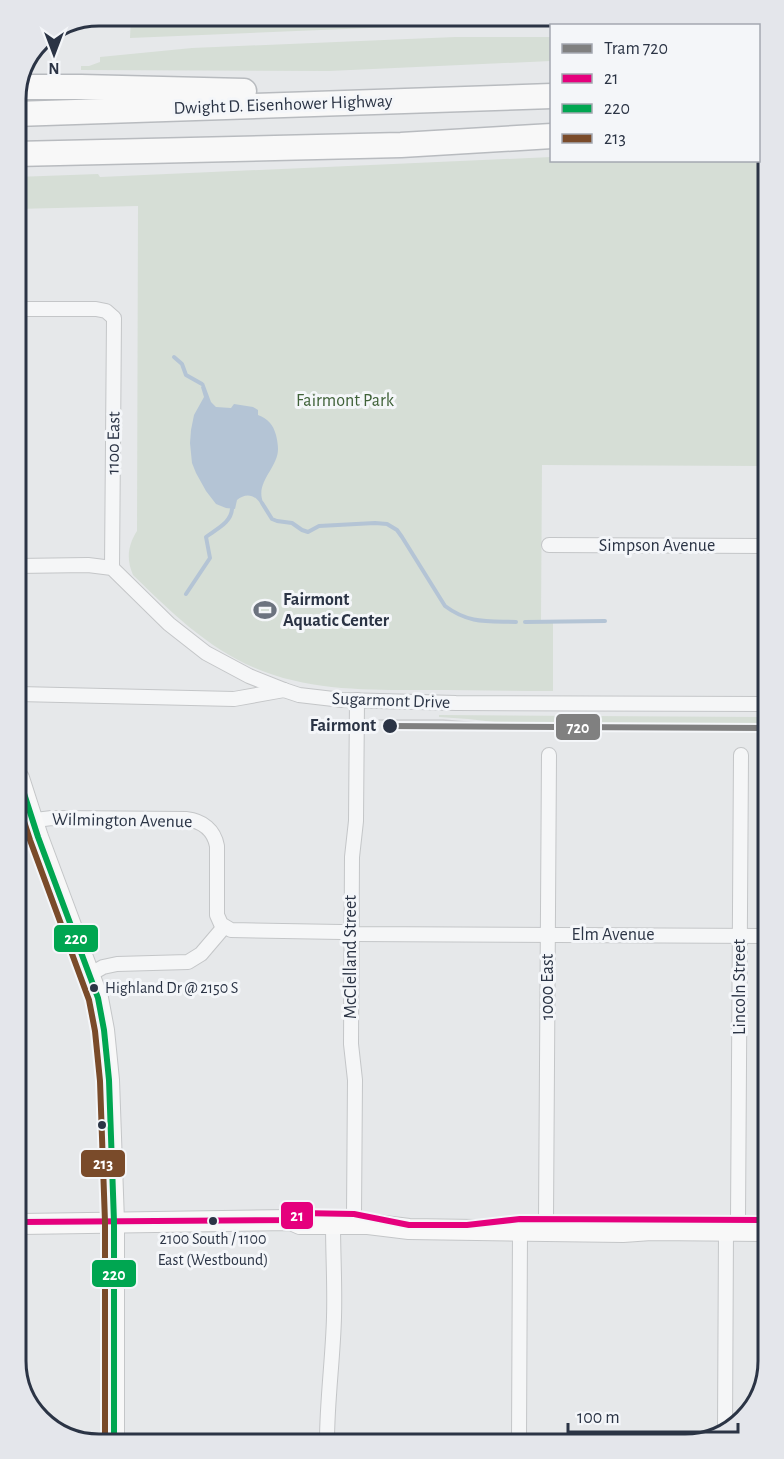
<svg xmlns="http://www.w3.org/2000/svg" width="784" height="1459" font-family="'Alegreya Sans',sans-serif">
<style>
.green{fill:#d6ded6}
.water{fill:#b4c4d5}
.lines{fill:none;stroke-linecap:round;stroke-linejoin:round}
.stream{stroke:#b4c4d5;stroke-width:4}
.street-casing{stroke:#c4c6c8;stroke-width:16}
.secondary-casing{stroke:#c4c6c8;stroke-width:22}
.highway-casing{stroke:#b8bbbf;stroke-width:27}
.street{stroke:#f5f6f7;stroke-width:14}
.secondary{stroke:#f8f8f8;stroke-width:20}
.highway{stroke:#f8f8f8;stroke-width:24}
.tram{stroke:#cecfd2;stroke-width:1.5}
.bus-1-casing{stroke:#f4f6f9;stroke-width:10}
.bus-2-casing{stroke:#f4f6f9;stroke-width:10}
.bus-3-casing{stroke:#f4f6f9;stroke-width:10}
.bus-1{stroke:#e5007d;stroke-width:6}
.bus-2{stroke:#00a651;stroke-width:6}
.bus-3{stroke:#7a4b2a;stroke-width:6}
.tram-1-casing{stroke:#f4f6f9;stroke-width:10}
.tram-1{stroke:#808080;stroke-width:6}
.stop-dot{fill:#2b3445;stroke:#f4f6f9;stroke-width:2}
.labels{text-anchor:middle;dominant-baseline:central;stroke-width:6;stroke-linejoin:round;paint-order:stroke}
.bus-label{font-size:16px;fill:#2b3445;stroke:#f4f6f9;text-anchor:start}
.street-label{font-size:18px;fill:#2b3445;stroke:#f4f6f9}
.park-label{font-size:18px;fill:#3f6138;stroke:#f4f6f9}
.poi-label{font-size:18px;font-weight:bold;fill:#2b3445;stroke:#f4f6f9;text-anchor:start}
.stop-label{font-size:18px;font-weight:bold;fill:#2b3445;stroke:#f4f6f9;text-anchor:end}
.rim{fill:none;stroke:#2b3445;stroke-width:3}
.line-badge{stroke:#f4f6f9;stroke-width:2}
.badge-label{font-size:16px;text-anchor:middle;font-weight:bold;fill:#fff}
</style>
<rect width="100%" height="100%" fill="#e6e8ea"/>
<!-- green -->
<g class="green">
<polygon points="131,15 681,15 130,38"/>
<polygon points="455,37 551,37 551,61 329,71 81,70 81,66 89,66 100,62 100,57 192,48"/>
<path d="M 759,149 L 763,149 L 764,466 L 542,465 L 541,622 L 553,622 L 553,691 C 510,691 468,690 425,690 C 367,690 309,691 255,668 C 206,647 170,611 133,575 C 126,559 128,545 137,531 L 138,206 L 16,209 L 16,177 L 98,174 L 100,177 L 551,157 L 552,160 L 758,160 Z"/>
<polygon points="439,715 580,716 580,725 522,725 468,719 439,717"/>
<polygon points="587,716 760,717 760,726 587,725"/>
</g>
<!-- water -->
<path class="water" d="M 204,383 L 211,402 L 216,407 L 231,408 L 234,404 L 253,407 L 258,410 L 258,415 C 268,419 273,424 276,435 C 277,439 278,445 278,449 C 278,468 255,482 263,502 L 260,503 C 254,494 245,493 237,500 L 235,509 L 226,508 L 216,504 L 206,491 L 196,473 L 192,463 L 190,443 L 191,430 L 194,415 L 204,397 L 201,387 Z"/>
<g class="lines">
<!-- stream -->
<g class="stream">
<polyline points="174,357 182,364 186,375 202,384"/>
<path d="M 262,503 L 272,519 L 277,521 L 292,523 L 302,530 L 308,532 L 319,526 L 375,523 L 387,524 L 397,530 L 402,537 L 445,606 C 469,624 488,621 516,622"/>
<path d="M 186,594 L 210,558 L 206,537 C 216,529 231,523 232,509"/>
<polyline points="525,622 605,621"/>
</g>
<!-- street casing -->
<g class="street-casing">
<g id="street">
<polyline points="16,309 96,309 106,311 114,318 112,568"/>
<polyline points="549,545 765,546"/>
<polyline points="17,566 88,565 112,568 169,624 206,653 249,676 284,690 299,695 342,700 456,703 766,704"/>
<polyline points="18,694 234,699 284,690"/>
<path d="M 19,822 L 52,818 L 186,819 C 203,821 214,830 217,846 L 217,915 L 221,924 L 231,930 L 341,932 L 352,934 L 767,936"/>
<polyline points="89,975 103,967 117,964 188,962 201,954 224,927"/>
<polyline points="354,1214 355,1080 351,1044 352,857 356,821 357,700"/>
<polyline points="546,1219 549,755"/>
<polyline points="738,1219 741,755"/>
<polyline points="725,1431 726,1230"/>
<polyline points="519,1440 520,1231"/>
<path d="M 327,1441 C 327,1400 333,1358 334,1317 C 335,1286 333,1255 333,1224"/>
</g>
</g>
<!-- secondary casing -->
<g class="secondary-casing">
<g id="secondary">
<polyline points="19,778 38,837 98,998 104,1030 109,1080 114,1222 114,1444"/>
<polyline points="21,1224 291,1220 300,1224 368,1224 409,1229 623,1232 651,1230 768,1231"/>
</g>
</g>
<!-- highway casing -->
<g class="highway-casing">
<g id="highway">
<polyline points="758,86 763,86"/>
<polyline points="18,87 81,87 244,91"/>
<polyline points="15,114 552,96"/>
<polyline points="758,124 763,123"/>
<polyline points="15,154 401,145 552,136"/>
</g>
</g>
<!-- street -->
<use href="#street" class="street"/>
<!-- secondary -->
<use href="#secondary" class="secondary"/>
<!-- highway -->
<use href="#highway" class="highway"/>
<!-- tram -->
<polyline class="tram" points="379,720 443,720 525,727"/>
<!-- bus-1 casing -->
<g class="bus-1-casing">
<polyline id="bus-1" points="21,1222 291,1220 300,1213 354,1214 409,1225 467,1225 520,1219 768,1220"/>
</g>
<!-- bus-2 casing -->
<g class="bus-2-casing">
<polyline id="bus-2" points="19,778 38,837 98,998 104,1030 109,1080 114,1222 114,1444"/>
</g>
<!-- bus-3 casing -->
<g class="bus-3-casing">
<polyline id="bus-3" points="19,806 30,840 89,1000 95,1031 100,1081 105,1222 105,1444"/>
</g>
<!-- bus-1 -->
<use href="#bus-1" class="bus-1"/>
<!-- bus-2 -->
<use href="#bus-2" class="bus-2"/>
<!-- bus-3 -->
<use href="#bus-3" class="bus-3"/>
<!-- tram-1 casing -->
<g class="tram-1-casing">
<polyline id="tram-1" points="390,726 766,728"/>
</g>
<!-- tram-1 -->
<use href="#tram-1" class="tram-1"/>
</g>
<!-- icons -->
<defs>
<g id="stadium-bare" transform="scale(1.8)"><path d="M0-5a6.5 5 0 1 0 0 10a6.5 5 0 1 0 0-10ZM-3.5-1.8h7v3.6h-7Z" fill="#6c737f" stroke="#f4f6f9" stroke-width="2.5" paint-order="stroke"/></g>
</defs>
<g fill-rule="evenodd">
<use href="#stadium-bare" x="265" y="610"/>
</g>
<!-- markers -->
<g class="stop-dot">
<circle cx="390" cy="726" r="8"/>
<circle cx="94" cy="988" r="5"/>
<circle cx="102" cy="1125" r="5"/>
<circle cx="213" cy="1221" r="5"/>
</g>
<g class="labels">
<!-- bus labels -->
<g class="bus-label">
<text x="105" y="988">Highland Dr @ 2150 S</text>
<text x="213" y="1239" text-anchor="middle">2100 South / 1100<tspan x="213" dy="21">East (Westbound)</tspan></text>
</g>
<!-- street labels -->
<g class="street-label">
<text transform="translate(283 105) rotate(-2)">Dwight D. Eisenhower Highway</text>
<text transform="translate(114 443) rotate(-89)">1100 East</text>
<text x="657" y="546">Simpson Avenue</text>
<text transform="translate(391 701) rotate(2)">Sugarmont Drive</text>
<text transform="translate(122 821) rotate(1)">Wilmington Avenue</text>
<text x="613" y="935">Elm Avenue</text>
<text transform="translate(351 957) rotate(-90)">McClelland Street</text>
<text transform="translate(548 987) rotate(-90)">1000 East</text>
<text transform="translate(740 987) rotate(-90)">Lincoln Street</text>
</g>
<!-- park labels -->
<g class="park-label">
<text x="345" y="401">Fairmont Park</text>
</g>
<!-- poi labels -->
<g class="poi-label">
<text x="283" y="600">Fairmont<tspan x="283" dy="21">Aquatic Center</tspan></text>
</g>
<!-- stop labels -->
<g class="stop-label">
<text x="376" y="726">Fairmont</text>
</g>
</g>
<!-- crop -->
<path d="M0 0H784V1459H0ZM99 26H685A73 73 0 0 1 758 99V1361A73 73 0 0 1 685 1434H99A73 73 0 0 1 26 1361V99A73 73 0 0 1 99 26Z" fill="#e4e6eb" fill-rule="evenodd"/>
<path class="rim" d="M99 26H685A73 73 0 0 1 758 99V1361A73 73 0 0 1 685 1434H99A73 73 0 0 1 26 1361V99A73 73 0 0 1 99 26Z"/>
<g class="line-badge">
<rect x="555" y="713" width="46" height="28" rx="6" fill="#808080"/>
<rect x="53" y="924" width="46" height="29" rx="6" fill="#00a651"/>
<rect x="80" y="1149" width="46" height="29" rx="6" fill="#7a4b2a"/>
<rect x="280" y="1201" width="34" height="29" rx="6" fill="#e5007d"/>
<rect x="91" y="1259" width="46" height="29" rx="6" fill="#00a651"/>
</g>
<g class="badge-label">
<text x="578" y="733">720</text>
<text x="76" y="944">220</text>
<text x="103" y="1169">213</text>
<text x="297" y="1221">21</text>
<text x="114" y="1280">220</text>
</g>
<!-- legend -->
<rect x="550" y="24" width="210" height="138" fill="#f4f6f9" stroke="#a4a8b1" stroke-width="1.5"/>
<rect x="562" y="44" width="30" height="9" fill="#808080" stroke="#a4a8b1" stroke-width="1.5"/>
<text x="604" y="54" font-size="18" fill="#2b3445">Tram 720</text>
<rect x="562" y="74" width="30" height="9" fill="#e5007d" stroke="#a4a8b1" stroke-width="1.5"/>
<text x="604" y="84" font-size="18" fill="#2b3445">21</text>
<rect x="562" y="104" width="30" height="9" fill="#00a651" stroke="#a4a8b1" stroke-width="1.5"/>
<text x="604" y="114" font-size="18" fill="#2b3445">220</text>
<rect x="562" y="134" width="30" height="9" fill="#7a4b2a" stroke="#a4a8b1" stroke-width="1.5"/>
<text x="604" y="144" font-size="18" fill="#2b3445">213</text>
<!-- north arrow -->
<g transform="translate(54 54) rotate(180)" stroke="#f4f6f9" stroke-width="4.5" paint-order="stroke">
<path d="M0-4.5L10 22L0 15L-10 22Z" fill="#2b3445"/>
<text y="-9" font-size="16" font-weight="bold" text-anchor="middle" fill="#2b3445">N</text>
</g>
<!-- scale -->
<path d="M568 1423v9h170v-9" fill="none" stroke="#2b3445" stroke-width="3"/>
<text x="577" y="1423" font-size="18" fill="#2b3445" stroke="#f4f6f9" stroke-width="4.5" paint-order="stroke">100 m</text>
</svg>
